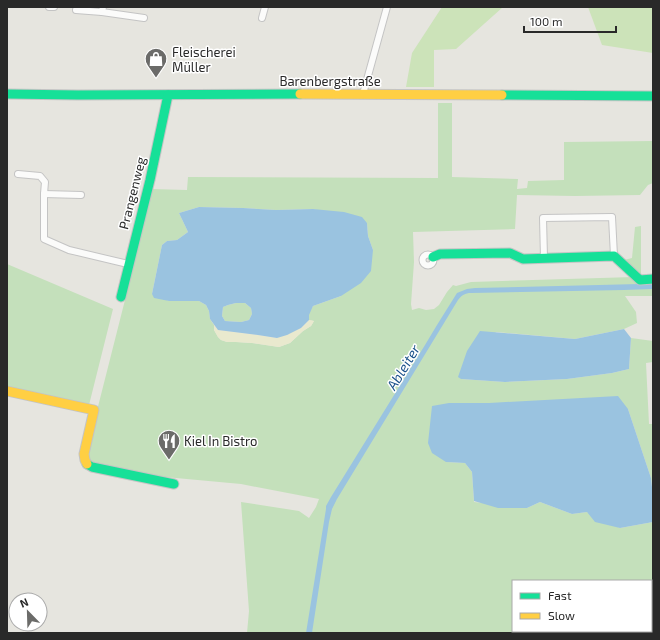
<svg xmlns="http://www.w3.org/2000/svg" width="660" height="640" font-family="'Exo 2',sans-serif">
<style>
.green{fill:#c4e0bb;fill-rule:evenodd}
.sand{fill:#e9e9ce}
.pitch{fill:#cce3b9}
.water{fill:#9ac3e0;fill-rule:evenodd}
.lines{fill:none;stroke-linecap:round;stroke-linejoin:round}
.street-casing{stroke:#c4c4c4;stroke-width:8}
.fast-casing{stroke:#c4c4c4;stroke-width:11}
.slow-casing{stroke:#c4c4c4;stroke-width:11}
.street{stroke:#fbfbfa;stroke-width:6}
.fast{stroke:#16e098;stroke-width:9}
.slow{stroke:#ffcf43;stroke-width:9}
.labels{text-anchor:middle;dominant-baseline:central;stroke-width:3;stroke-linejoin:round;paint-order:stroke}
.poi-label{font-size:13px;fill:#292929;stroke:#fff;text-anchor:start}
.street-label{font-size:13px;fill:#292929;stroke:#fff}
.water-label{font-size:14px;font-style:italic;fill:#1b528b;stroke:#fff}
</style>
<rect width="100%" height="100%" fill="#e6e5df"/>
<!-- green -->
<g class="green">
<path d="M 438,103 L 452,103 L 452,177 L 518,179 L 517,189 L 527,188 L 528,181 L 564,180 L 564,142 L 653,141 L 653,183 L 648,185 L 640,195 L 575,196 L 517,195 L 515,229 L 413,232 L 414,262 L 411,304 L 412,310 L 419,308 L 426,310 L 434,309 L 439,305 L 447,292 L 453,285 L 456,286 L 471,282 L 634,277 L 653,280 L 653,296 L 625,296 L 636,312 L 637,323 L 624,329 L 575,339 L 496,332 L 461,379 L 505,382 L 567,379 L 612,373 L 629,369 L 631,338 L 653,341 L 653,362 L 646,363 L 649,424 L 653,424 L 653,496 L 651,478 L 628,409 L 489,403 L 449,403 L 446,462 L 465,463 L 472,472 L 474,502 L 527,508 L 540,502 L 572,514 L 587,512 L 620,528 L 653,522 L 653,633 L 247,633 L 249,611 L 241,502 L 299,511 L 309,518 L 316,507 L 319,499 L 241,484 L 165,477 L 91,466 L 86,454 L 126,296 L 151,189 L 187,190 L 188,177 L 438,178 ZM 199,207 L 243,208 L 276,210 L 313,209 L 367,223 L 368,236 L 373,250 L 341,296 L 313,306 L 308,315 L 309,320 L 314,321 L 311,326 L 303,331 L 290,343 L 279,347 L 252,343 L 236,342 L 227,342 L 221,340 L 218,337 L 214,330 L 214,325 L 210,319 L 209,311 L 206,305 L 199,301 L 169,301 L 152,294 L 162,245 L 167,241 L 177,240 L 188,232 L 179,213 ZM 513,581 L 651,581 L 651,631 L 513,631 Z"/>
<polygon points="641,226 641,276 624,260 632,258 635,227"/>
<polygon points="7,264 113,309 89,405 7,387"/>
<polygon points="236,303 245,303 251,308 252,314 249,320 241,322 225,321 222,316 223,307 228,305"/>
</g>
<!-- sand -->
<polygon class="sand" points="309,320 314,321 311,326 303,331 290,343 279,347 252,343 236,342 227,342 221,340 218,337 214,330 214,325 218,330 258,335 277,338 301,328"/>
<!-- pitch -->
<g class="pitch">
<polygon points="442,7 503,7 456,49 434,50 434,87 406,87 412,53"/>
<polygon points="588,7 653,7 653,53 602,45"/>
</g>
<!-- water -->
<g class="water">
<path d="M 199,207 L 243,208 L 276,210 L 313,209 L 344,212 L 362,217 L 367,223 L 368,236 L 373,250 L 371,271 L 361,283 L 341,296 L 313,306 L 309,315 L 309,320 L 301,328 L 287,335 L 277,338 L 258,335 L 218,330 L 210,319 L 209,311 L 206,305 L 199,301 L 169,301 L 154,298 L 152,294 L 162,245 L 167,241 L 177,240 L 188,232 L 179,213 ZM 236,303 L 245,303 L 251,308 L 252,314 L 249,320 L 241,322 L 225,321 L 222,316 L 223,307 L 228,305 Z"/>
<path d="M 639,284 L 653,284 L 653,289 L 624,290 L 471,293 C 465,293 462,295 458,300 L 337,499 L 332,509 L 329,522 L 312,633 L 306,633 L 326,509 L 326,506 L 331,497 L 425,345 L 437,325 L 457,293 L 467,289 L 475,288 Z"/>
<polygon points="624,329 631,338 629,369 612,373 567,379 505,382 461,379 458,377 467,351 480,331 575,339"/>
<polygon points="618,396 628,409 651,478 653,496 653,522 620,528 595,522 587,512 572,514 540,502 527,508 498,508 474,501 472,472 465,463 446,462 432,453 428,443 432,406 449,403 489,403"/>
</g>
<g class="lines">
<!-- street casing -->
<g class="street-casing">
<g id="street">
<polyline points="49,7 54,7"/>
<polyline points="76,10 102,12 103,7"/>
<polyline points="102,12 144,18"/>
<polyline points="262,18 265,7"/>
<polyline points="363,94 387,7"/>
<polyline points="18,174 40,176 45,182 44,194 44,239 69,250 128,264"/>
<polyline points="44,194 81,195"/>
<circle cx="428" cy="260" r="5.5"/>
<polyline points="544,258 543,218 612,217 614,256"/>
</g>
</g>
<!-- fast casing -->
<g class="fast-casing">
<g id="fast">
<polyline points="7,94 78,95 300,94"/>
<polyline points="502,95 653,96"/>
<polyline points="433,257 440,254 510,253 523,259 614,256 640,280 653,279"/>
<polyline points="121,297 150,180 168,95"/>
<polyline points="87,464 92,467 174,484"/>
</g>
</g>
<!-- slow casing -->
<g class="slow-casing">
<g id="slow">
<polyline points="300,94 502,95"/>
<polyline points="7,391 94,410 84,454 85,460 87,464"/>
</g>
</g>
<!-- street -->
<use href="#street" class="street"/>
<!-- fast -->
<use href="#fast" class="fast"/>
<!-- slow -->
<use href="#slow" class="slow"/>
</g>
<!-- icons -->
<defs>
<g id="shop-pin" transform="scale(1.15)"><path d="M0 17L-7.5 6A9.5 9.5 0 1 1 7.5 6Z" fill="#6b6b69" stroke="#fff"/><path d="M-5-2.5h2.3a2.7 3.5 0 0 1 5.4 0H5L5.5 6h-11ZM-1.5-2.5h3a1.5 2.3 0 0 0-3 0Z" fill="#fff"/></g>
<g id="restaurant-pin" transform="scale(1.15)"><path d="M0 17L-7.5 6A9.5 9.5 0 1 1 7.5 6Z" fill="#6b6b69" stroke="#fff"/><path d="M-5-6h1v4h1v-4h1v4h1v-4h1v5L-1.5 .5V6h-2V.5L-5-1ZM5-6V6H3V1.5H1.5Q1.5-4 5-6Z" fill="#fff"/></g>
</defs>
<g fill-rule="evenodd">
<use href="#shop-pin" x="156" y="59"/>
<use href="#restaurant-pin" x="169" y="441"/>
</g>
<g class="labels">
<!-- poi labels -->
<g class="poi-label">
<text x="172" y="52">Fleischerei<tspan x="172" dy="15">Müller</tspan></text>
<text x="184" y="441">Kiel In Bistro</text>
</g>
<!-- street labels -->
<g class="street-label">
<text x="330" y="81">Barenbergstraße</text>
<text transform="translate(132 193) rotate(-76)">Prangenweg</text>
</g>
<!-- water labels -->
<g class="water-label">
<text transform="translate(403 367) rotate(-59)">Ableiter</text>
</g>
</g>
<!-- border -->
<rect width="660" height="640" fill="none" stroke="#292929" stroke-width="16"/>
<!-- legend -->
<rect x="512" y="580" width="140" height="52" fill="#ffffff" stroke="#a9a9a9"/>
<rect x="520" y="593" width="20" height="6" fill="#16e098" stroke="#a9a9a9"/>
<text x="548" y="600" font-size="12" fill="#292929">Fast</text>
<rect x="520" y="613" width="20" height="6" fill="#ffcf43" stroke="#a9a9a9"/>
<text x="548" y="620" font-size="12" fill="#292929">Slow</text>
<!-- north arrow -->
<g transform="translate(28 612) rotate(337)"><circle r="19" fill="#ffffff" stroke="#a9a9a9"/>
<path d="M0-3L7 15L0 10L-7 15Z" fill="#6b6b69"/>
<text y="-6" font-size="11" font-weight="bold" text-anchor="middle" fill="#292929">N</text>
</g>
<!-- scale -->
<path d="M524 26v6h92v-6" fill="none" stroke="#292929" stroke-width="2"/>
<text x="530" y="26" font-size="12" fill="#292929" stroke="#ffffff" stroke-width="3" paint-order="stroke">100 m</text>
</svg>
